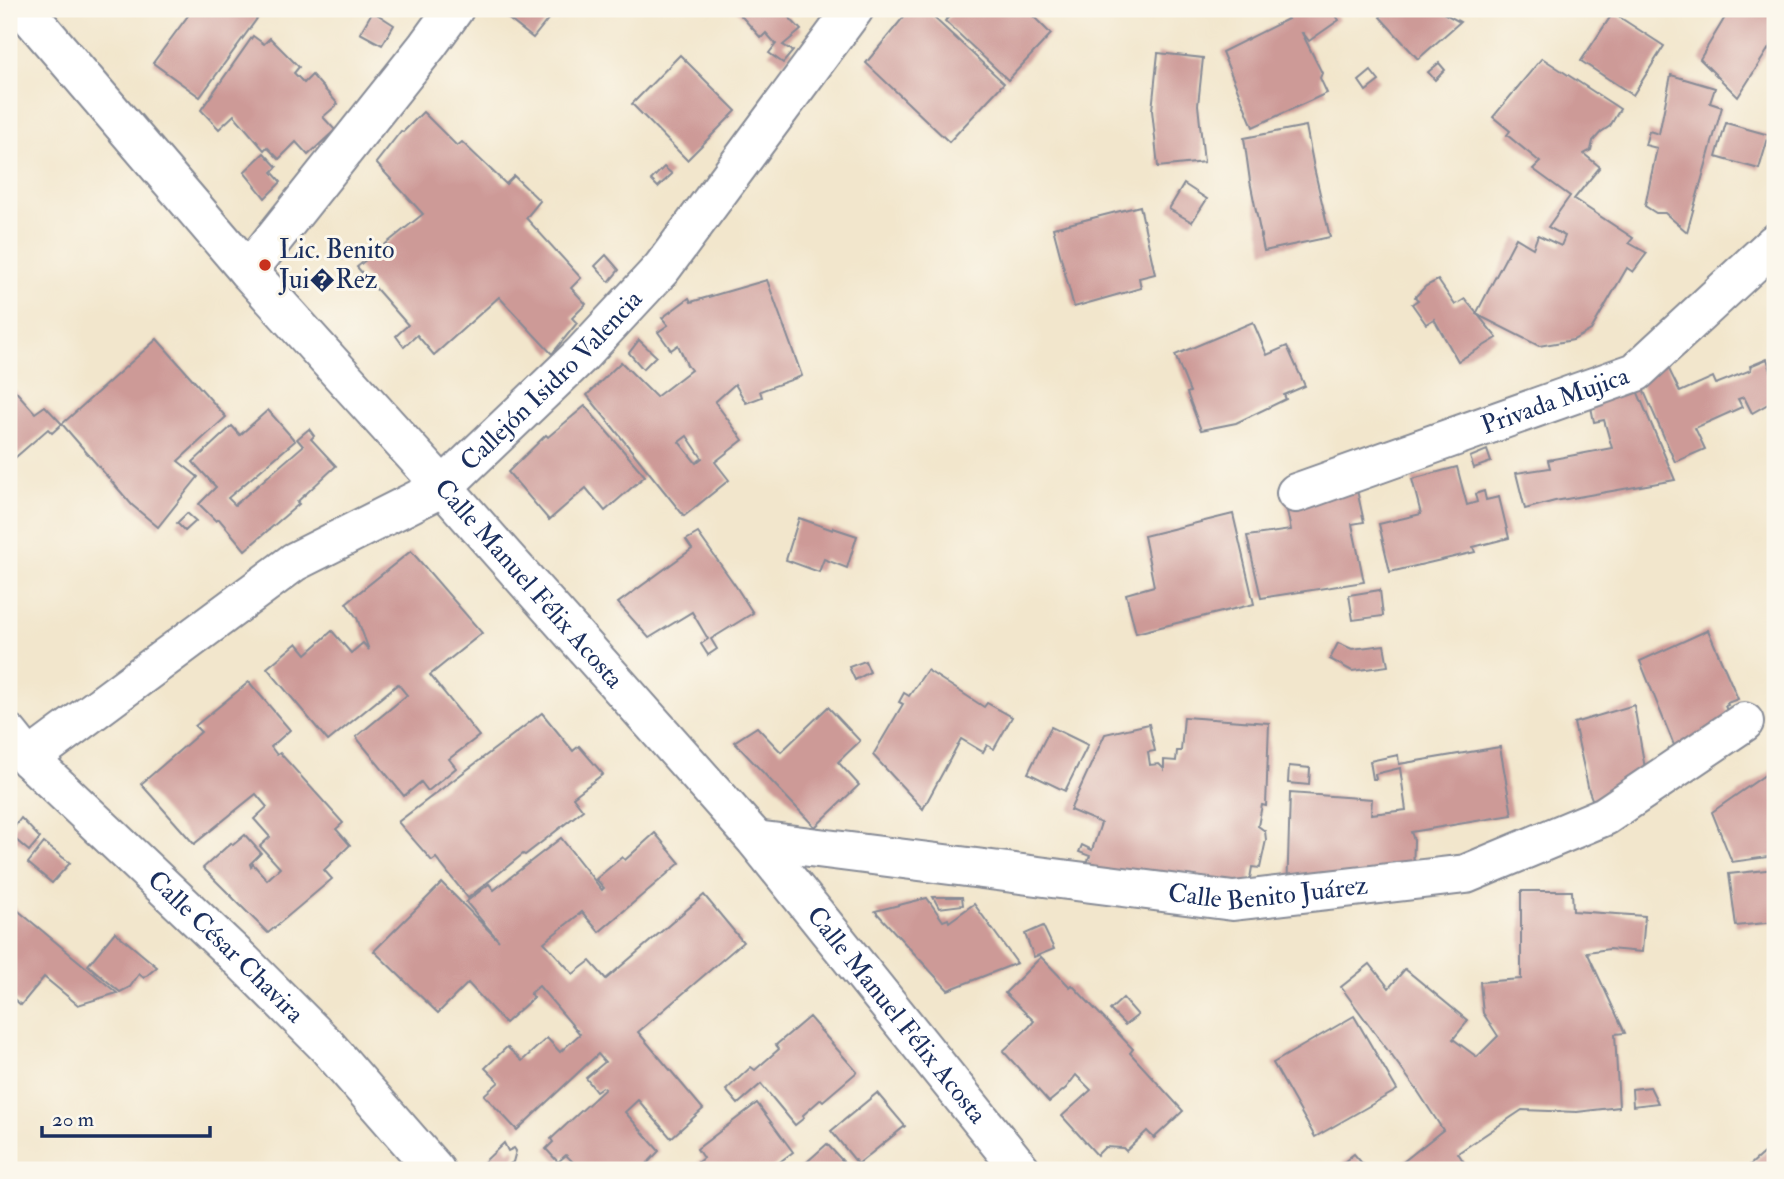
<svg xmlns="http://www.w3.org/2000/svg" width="1784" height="1179" font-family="'IM FELL Double Pica',serif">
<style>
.building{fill:#cd9a97;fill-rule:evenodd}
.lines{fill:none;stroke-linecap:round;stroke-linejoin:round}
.minor-casing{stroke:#868a95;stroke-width:42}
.minor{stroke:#fff;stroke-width:38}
.poi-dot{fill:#c8321e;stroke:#fbf7ec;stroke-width:2.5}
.labels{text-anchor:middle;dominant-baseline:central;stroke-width:6;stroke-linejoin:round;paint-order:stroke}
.poi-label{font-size:26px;fill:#1b2f5e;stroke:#fbf7ec;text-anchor:start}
.street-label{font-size:26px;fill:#1b2f5e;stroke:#fbf7ec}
</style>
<rect width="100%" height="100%" fill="#fbf7ec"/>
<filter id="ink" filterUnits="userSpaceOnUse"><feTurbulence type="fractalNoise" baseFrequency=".0143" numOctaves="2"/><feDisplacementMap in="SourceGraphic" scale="14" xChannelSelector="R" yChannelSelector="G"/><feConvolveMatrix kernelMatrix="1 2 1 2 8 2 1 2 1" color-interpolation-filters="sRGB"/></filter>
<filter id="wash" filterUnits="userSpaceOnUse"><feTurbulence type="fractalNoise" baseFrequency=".00686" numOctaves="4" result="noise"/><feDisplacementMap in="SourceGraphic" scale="28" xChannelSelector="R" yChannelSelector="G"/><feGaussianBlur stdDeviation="1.57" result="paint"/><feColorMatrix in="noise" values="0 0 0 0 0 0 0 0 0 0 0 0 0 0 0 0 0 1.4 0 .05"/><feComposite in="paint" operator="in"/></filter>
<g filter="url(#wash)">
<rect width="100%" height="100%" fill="#f2e6cc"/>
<g id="blocks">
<!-- building -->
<g class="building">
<polygon points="193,9 264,9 200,97 153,63"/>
<polygon points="374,9 382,9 377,14 394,25 382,45 360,33"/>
<polygon points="496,9 538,9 549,18 533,38"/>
<polygon points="735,9 781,9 801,30 783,45 793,51 783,63 769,53 776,44 766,33 761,38"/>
<polygon points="910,9 937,9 931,15 1004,83 949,142 866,63"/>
<polygon points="956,9 1026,9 1051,34 1008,80 945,21"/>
<polygon points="1281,9 1331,9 1339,20 1309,41 1303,33 1302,33 1322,73 1320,78 1327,93 1253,127 1222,52 1288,19"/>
<polygon points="1390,9 1436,9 1460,22 1418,59 1380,17"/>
<polygon points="1730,9 1775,9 1775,41 1774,40 1738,97 1700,59"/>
<polygon points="1613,13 1664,46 1633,95 1581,61"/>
<polygon points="253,36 264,44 270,38 299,67 294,73 304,83 312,75 338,104 323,117 335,130 308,155 296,142 279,159 267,147 264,150 234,115 219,129 201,110"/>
<polygon points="1158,53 1203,58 1198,105 1204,162 1158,167 1152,110"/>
<polygon points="680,55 736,111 687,160 632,104"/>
<polygon points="1542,58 1620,109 1610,126 1601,132 1593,141 1591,150 1584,154 1600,167 1574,199 1633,238 1629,243 1647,253 1633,272 1627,268 1591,330 1573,340 1539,346 1476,314 1516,238 1533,248 1538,235 1561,246 1565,236 1548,227 1570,196 1533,169 1540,162 1507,135 1510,131 1493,117"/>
<polygon points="1439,63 1445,70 1435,80 1428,72"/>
<polygon points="1371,71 1379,81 1366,91 1359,81"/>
<polygon points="1671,75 1715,88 1710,103 1722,107 1687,232 1665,213 1656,213 1645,206 1657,148 1645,145 1649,131 1659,134"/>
<polygon points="423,112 457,146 462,142 506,184 514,176 540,201 526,218 581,278 571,288 586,304 572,318 577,323 552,354 499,297 434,355 417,335 404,347 396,336 408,325 357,267 423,214 376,163 401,131 403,132"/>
<polygon points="1726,123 1769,135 1759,169 1716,157"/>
<polygon points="1306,126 1314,168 1330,237 1264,251 1250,181 1244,138"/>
<polygon points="264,153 277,167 272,172 281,182 265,198 244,172"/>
<polygon points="664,167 672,174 658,187 651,180"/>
<polygon points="1184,184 1207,199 1192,222 1169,209"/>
<polygon points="1140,206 1155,274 1139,278 1141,288 1074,307 1053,228"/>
<polygon points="606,255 619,270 609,282 595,266"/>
<path d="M 767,280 L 802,376 L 760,391 L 762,397 L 746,403 L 735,384 L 715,402 L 743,440 L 715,462 L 729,480 L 684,516 L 587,395 L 621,362 L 656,397 L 691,370 L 687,365 L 678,345 L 671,350 L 658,332 L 668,325 L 662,318 L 689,298 L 691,302 ZM 687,436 L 702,458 L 696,463 L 679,442 Z"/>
<polygon points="1438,280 1455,305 1465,299 1497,338 1458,361 1434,319 1426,324 1412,304 1418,300 1415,297 1426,286"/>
<polygon points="1253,322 1267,355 1287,346 1305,386 1284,395 1286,399 1236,423 1201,430 1187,393 1190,392 1175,355"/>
<polygon points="157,339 226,417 178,461 198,477 158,527 132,505 62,424"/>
<polygon points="639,340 656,356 643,369 629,353"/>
<polygon points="1662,355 1680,392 1713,377 1716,384 1751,370 1750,366 1767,359 1775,382 1775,400 1752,413 1744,397 1738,399 1742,407 1695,428 1705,449 1675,462 1635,371"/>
<polygon points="1630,374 1675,480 1555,501 1525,509 1516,473 1550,468 1548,460 1612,448 1604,420 1594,422 1591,407"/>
<polygon points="12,387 35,413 45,406 62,424 52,433 48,429 9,463 9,390"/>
<polygon points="585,406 645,476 605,511 586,488 549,520 508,472 546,435 548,437"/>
<polygon points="268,410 295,441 228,498 235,505 303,446 297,439 309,429 314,436 311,439 336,466 297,502 299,504 245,550 219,519 216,521 199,504 216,487 193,462 232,426 240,435"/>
<polygon points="1487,450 1491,462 1474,468 1470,457"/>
<polygon points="1457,467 1467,505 1477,502 1475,494 1484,491 1486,500 1499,497 1509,538 1473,547 1475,552 1390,572 1379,524 1421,514 1412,479"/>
<polygon points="1353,472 1364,522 1352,524 1364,582 1261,598 1247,536 1291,530 1284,497"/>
<polygon points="187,513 196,521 185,531 177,523"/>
<polygon points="1233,514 1254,604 1136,633 1126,594 1154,586 1144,536"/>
<polygon points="799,518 833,530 833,528 857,536 847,568 824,559 819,572 786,560"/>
<polygon points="698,533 735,585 753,613 711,639 717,649 708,655 701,644 708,639 692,612 649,638 618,603 692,549 686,540"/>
<polygon points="411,551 482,633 430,675 479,736 449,759 456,768 428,791 421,782 404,796 356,737 407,695 398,684 328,741 267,668 297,643 306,654 332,631 351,653 363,643 369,650 357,618 346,603"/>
<polygon points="1380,590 1383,616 1353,620 1349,595"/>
<polygon points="1708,630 1738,699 1727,703 1728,705 1725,706 1736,730 1678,755 1640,661"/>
<polygon points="1338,643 1352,649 1384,645 1388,666 1352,671 1330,659"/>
<polygon points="865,661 870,672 855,680 849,667"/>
<polygon points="927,670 984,707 987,703 1012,717 994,749 987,745 983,752 961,739 923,809 873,755 903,704 899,702 904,693 909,696"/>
<polygon points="249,682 290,730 271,747 277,755 280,753 343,823 336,829 350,845 324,870 332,879 268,933 203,868 231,843 233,845 245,835 261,853 250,864 251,867 253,864 267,880 280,868 260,846 270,837 254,819 267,807 256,794 194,844 141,784 201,732 195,726"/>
<polygon points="1634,705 1646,774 1598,815 1589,791 1574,723"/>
<polygon points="828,707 860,741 838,762 859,785 815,827 734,742 757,727 781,752"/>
<polygon points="542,713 573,751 579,746 603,774 573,797 583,810 525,855 523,854 468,898 436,858 432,861 398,822"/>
<polygon points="1184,717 1269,723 1266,806 1262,805 1258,826 1265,831 1266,840 1260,868 1252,867 1247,896 1084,870 1090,856 1079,852 1082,845 1092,850 1101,823 1070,810 1105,734 1149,724 1155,751 1148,752 1150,765 1159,764 1164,769 1164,760 1176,761 1177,751 1181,751"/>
<polygon points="1051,727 1088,745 1065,791 1028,773"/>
<polygon points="1500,747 1512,815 1411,832 1414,840 1413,875 1287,896 1290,793 1372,799 1371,814 1406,810 1400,768 1375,774 1376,779 1373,779 1370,761 1398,755 1399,764"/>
<polygon points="1289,766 1310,768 1309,785 1288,783"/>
<polygon points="1775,768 1775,856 1732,862 1712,812"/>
<polygon points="21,818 40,838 29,851 9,834"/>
<polygon points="655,833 680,863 599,932 582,912 544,942 573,974 590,961 606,979 704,895 743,942 638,1032 703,1109 671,1138 638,1100 625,1112 659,1151 641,1170 581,1170 566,1155 558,1162 546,1149 553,1142 551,1139 605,1089 602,1087 596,1091 586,1078 605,1062 598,1054 517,1130 484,1095 499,1082 485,1068 507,1047 522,1061 547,1038 560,1052 580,1034 539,986 530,994 534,997 505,1023 468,983 438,1013 374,951 442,883 499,941 466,902 489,884 494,890 561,838 602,890 604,888 596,879 622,857 625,860"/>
<polygon points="44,843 70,863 52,883 28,863"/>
<polygon points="1775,869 1775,922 1736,926 1729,874"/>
<polygon points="1521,891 1572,891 1573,911 1645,916 1642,952 1609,949 1587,952 1625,1033 1615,1034 1619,1107 1577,1112 1522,1110 1458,1153 1469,1170 1393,1170 1443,1130 1417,1090 1341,987 1370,964 1389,988 1405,969 1468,1021 1453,1039 1477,1057 1498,1036 1483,1013 1480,982 1521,979"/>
<polygon points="933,897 962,897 963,905 939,908"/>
<polygon points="927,898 943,921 948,919 949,922 974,904 1017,963 948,990 875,911"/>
<polygon points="9,903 64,949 117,993 78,1005 44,977 21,1005 9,995"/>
<polygon points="1043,926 1054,949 1034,957 1025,934"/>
<polygon points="115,932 157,967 144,978 139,974 130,987 120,992 88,965"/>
<polygon points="1041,957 1070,987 1072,985 1133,1049 1130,1053 1183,1111 1154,1138 1147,1131 1126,1151 1123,1148 1105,1147 1097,1155 1062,1116 1091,1090 1076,1075 1066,1088 1049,1102 1003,1051 1029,1027 1034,1021 1005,993"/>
<polygon points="1123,998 1138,1015 1125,1025 1110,1010"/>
<polygon points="1354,1016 1397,1090 1315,1137 1273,1063"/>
<polygon points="809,1017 857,1072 823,1101 821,1099 803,1115 804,1118 795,1125 761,1084 738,1104 726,1090 751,1067 755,1070 779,1049 776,1045"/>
<polygon points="1650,1087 1658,1103 1633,1106 1632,1089"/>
<polygon points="877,1093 905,1126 858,1164 831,1131"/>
<polygon points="757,1103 793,1152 769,1170 704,1170 698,1162 703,1158 697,1149"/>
<polygon points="504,1143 508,1151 514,1148 516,1151 513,1162 500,1170 489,1170 483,1163"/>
<polygon points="1775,1143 1775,1170 1752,1170 1749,1166"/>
<polygon points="827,1144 851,1170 798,1170"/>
<polygon points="1354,1154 1368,1170 1334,1170"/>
</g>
</g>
</g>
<g filter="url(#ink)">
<use href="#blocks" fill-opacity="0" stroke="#868a95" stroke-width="2"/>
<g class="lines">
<!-- minor casing -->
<g class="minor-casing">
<g id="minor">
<path id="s1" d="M 24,9 L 248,271 L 443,487 L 756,840 L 1021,1170"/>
<polyline points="248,271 427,46 454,9"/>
<path id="s2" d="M 1296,493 L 1636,372 L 1775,243"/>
<path id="s3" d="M 9,734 L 29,759 L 243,962 L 326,1045 L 435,1170"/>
<path id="s4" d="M 29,759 L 294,562 L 443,487 L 581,355 L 662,268 L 854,9"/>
<path id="s5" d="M 756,840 L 1233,901 L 1466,874 L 1605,816 L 1744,722"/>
</g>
</g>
<!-- minor -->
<use href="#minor" class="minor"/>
</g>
</g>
<!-- markers -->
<circle class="poi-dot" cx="265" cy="265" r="7"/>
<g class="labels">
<!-- poi labels -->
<g class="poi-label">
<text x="279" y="250">Lic. Benito<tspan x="279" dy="30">Jui�Rez</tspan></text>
</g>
<!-- street labels -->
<g class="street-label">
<text stroke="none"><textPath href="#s4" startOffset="649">Callejón Isidro Valencia</textPath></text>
<text stroke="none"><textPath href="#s2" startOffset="275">Privada Mujica</textPath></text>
<text stroke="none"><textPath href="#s1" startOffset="765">Calle Manuel Félix Acosta</textPath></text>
<text stroke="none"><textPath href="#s5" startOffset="516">Calle Benito Juárez</textPath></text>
<text stroke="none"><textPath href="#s3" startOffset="304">Calle César Chavira</textPath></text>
<text stroke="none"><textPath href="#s1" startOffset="1332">Calle Manuel Félix Acosta</textPath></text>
</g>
</g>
<!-- margin -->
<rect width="1784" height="1179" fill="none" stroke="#fbf7ec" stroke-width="35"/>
<!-- scale -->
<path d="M42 1126v10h168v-10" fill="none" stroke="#1b2f5e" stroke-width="3.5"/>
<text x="52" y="1126" font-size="21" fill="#1b2f5e" stroke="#fbf7ec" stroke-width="5" paint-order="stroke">20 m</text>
</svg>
